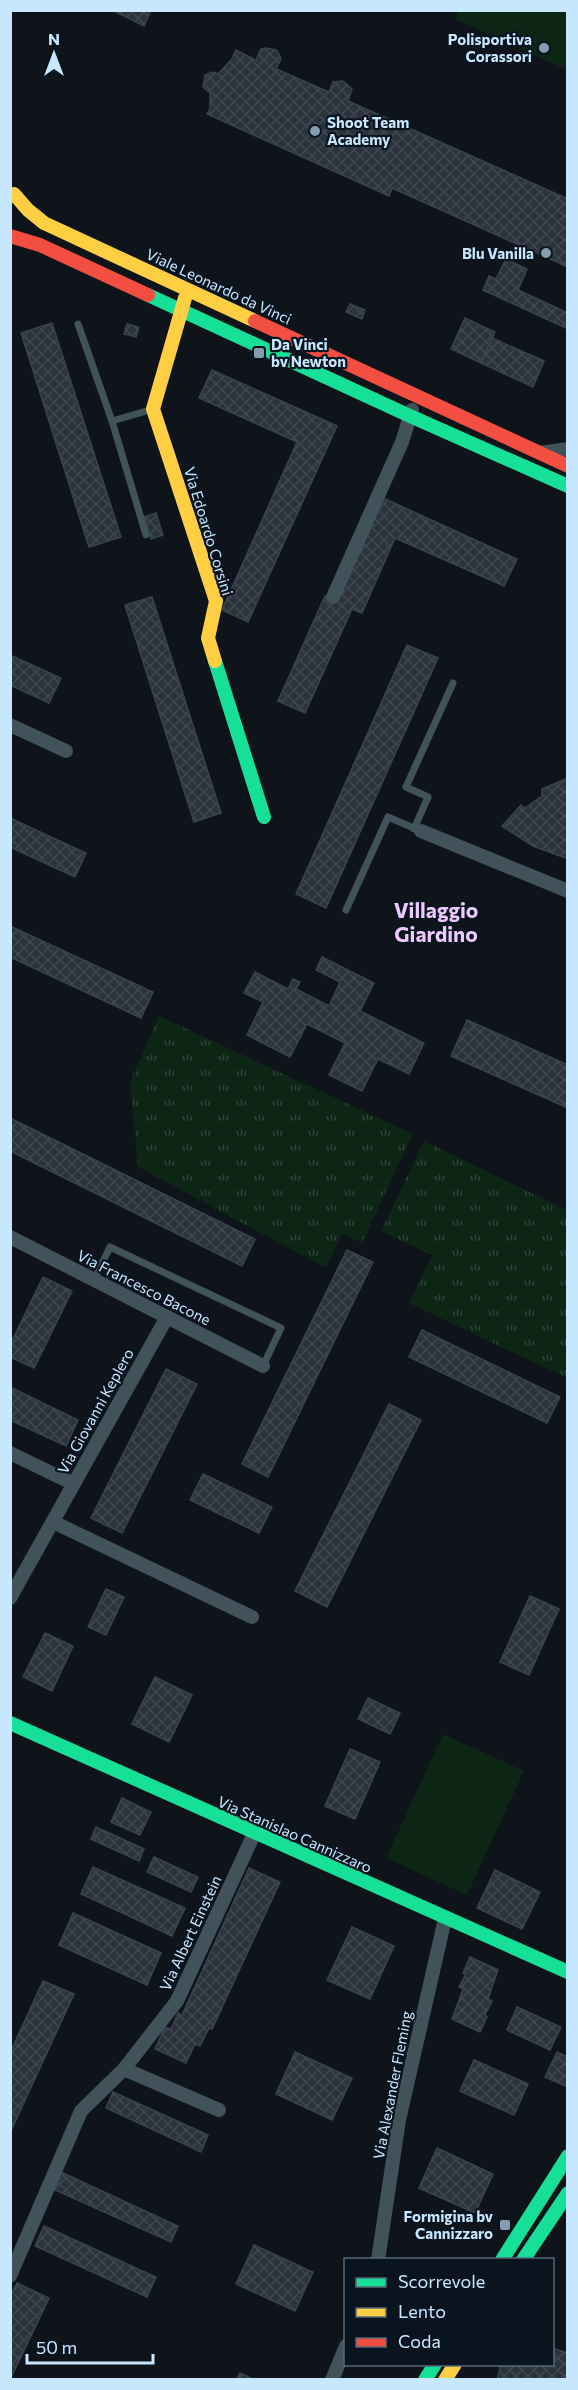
<svg xmlns="http://www.w3.org/2000/svg" width="578" height="2390" font-family="Commissioner,sans-serif">
<style>
.grass{fill:url(#grass-tufts)}
.pitch{fill:#0c2515}
.building{fill:url(#building-cross-hatch);stroke:#374350;stroke-width:1.5}
.lines{fill:none;stroke-linecap:round;stroke-linejoin:round}
.lane{stroke:#42525b;stroke-width:7}
.street{stroke:#42525b;stroke-width:14}
.fast{stroke:#16e098;stroke-width:14}
.slow{stroke:#ffcf43;stroke-width:14}
.jam{stroke:#f24e42;stroke-width:14}
.poi-dot{fill:#869daf;stroke:#0a141e;stroke-width:2}
.labels{text-anchor:middle;dominant-baseline:central;stroke-width:4.5;stroke-linejoin:round;paint-order:stroke}
.poi-label{font-size:15px;font-weight:bold;fill:#c7e7ff;stroke:#0a141e;text-anchor:end}
.street-label{font-size:15px;fill:#c7e7ff;stroke:#0a141e}
.district-label{font-size:21px;font-weight:bold;fill:#edc9ff;stroke:#0a141e}
</style>
<defs>
<pattern id="grass-tufts" width="24" height="20" patternUnits="userSpaceOnUse" patternTransform="scale(1.5)"><rect width="24" height="20" fill="#0c2515"/><path d="M3 7l-1-3M5 7V3M7 7l1-3M15 17l-1-3M17 17v-4M19 17l1-3" fill="none" stroke="#2e4538"/></pattern>
<pattern id="building-cross-hatch" width="8" height="8" patternUnits="userSpaceOnUse" patternTransform="scale(1.5)"><rect width="8" height="8" fill="#2b343d"/><path d="M0 0l8 8M0 8l8-8" fill="none" stroke="#3e4850"/></pattern>
</defs>
<rect width="100%" height="100%" fill="#0e141a"/>
<!-- grass -->
<g class="grass">
<polygon points="159,1016 413,1134 362,1243 342,1234 326,1268 138,1167 130,1082"/>
<polygon points="424,1141 567,1210 567,1378 409,1303 432,1255 381,1231"/>
</g>
<!-- pitch -->
<g class="pitch">
<polygon points="459,11 567,11 567,70 455,19"/>
<polygon points="443,1734 524,1771 467,1895 386,1858"/>
</g>
<!-- building -->
<g class="building">
<polygon points="112,10 151,10 144,26"/>
<polygon points="266,48 276,50 279,54 281,59 276,69 329,92 333,82 343,81 352,89 348,101 568,199 568,267 392,188 389,196 207,114 210,109 210,93 203,87 205,75 213,72 218,74 232,59 236,50 256,60 261,49"/>
<polygon points="506,259 527,269 518,290 568,313 568,329 483,290 489,276 496,279"/>
<polygon points="350,304 365,310 362,319 346,312"/>
<polygon points="465,318 495,332 481,363 451,349"/>
<polygon points="52,323 121,537 89,547 21,333"/>
<polygon points="127,324 139,327 136,337 124,334"/>
<polygon points="492,338 544,361 533,387 481,363"/>
<polygon points="212,370 337,426 248,622 222,610 297,442 199,398"/>
<polygon points="381,497 517,559 504,586 395,538 362,613 352,609 305,713 278,701 325,596 335,601"/>
<polygon points="156,513 163,535 151,539 144,517"/>
<polygon points="152,597 221,813 194,822 125,605"/>
<polygon points="407,645 438,658 326,908 296,894"/>
<polygon points="10,655 61,678 49,703 10,685"/>
<polygon points="568,778 568,859 533,846 502,826 521,805 525,808 542,796 542,789"/>
<polygon points="10,818 86,853 75,877 10,847"/>
<polygon points="10,926 153,992 141,1018 10,957"/>
<polygon points="322,957 374,983 360,1011 424,1043 409,1074 378,1059 362,1091 329,1075 345,1043 307,1024 290,1057 247,1035 263,1002 244,993 255,972 288,989 293,979 300,982 296,989 329,1006 340,982 316,970"/>
<polygon points="467,1020 568,1065 568,1108 451,1056"/>
<polygon points="10,1118 255,1239 242,1266 10,1151"/>
<polygon points="347,1250 373,1262 268,1477 242,1464"/>
<polygon points="43,1277 72,1291 34,1368 10,1357 10,1345"/>
<polygon points="422,1330 560,1397 547,1423 409,1357"/>
<polygon points="166,1369 197,1384 122,1533 91,1518"/>
<polygon points="10,1387 78,1420 66,1446 10,1420"/>
<polygon points="389,1404 421,1420 327,1607 295,1591"/>
<polygon points="203,1474 272,1507 259,1533 190,1500"/>
<polygon points="106,1589 124,1597 106,1635 88,1627"/>
<polygon points="530,1596 559,1609 529,1675 500,1662"/>
<polygon points="45,1633 73,1646 52,1691 23,1677"/>
<polygon points="155,1677 192,1695 169,1742 132,1724"/>
<polygon points="368,1698 400,1713 390,1734 358,1719"/>
<polygon points="350,1749 380,1762 355,1819 325,1806"/>
<polygon points="122,1798 151,1812 140,1835 111,1822"/>
<polygon points="96,1827 144,1849 139,1861 91,1839"/>
<polygon points="154,1857 198,1877 191,1892 147,1872"/>
<polygon points="93,1867 185,1908 172,1936 81,1894"/>
<polygon points="249,1868 280,1882 212,2029 209,2028 200,2046 195,2044 186,2063 155,2049 165,2027 171,2029 178,2013 182,2015"/>
<polygon points="495,1870 540,1892 522,1929 477,1908"/>
<polygon points="73,1913 161,1953 147,1985 59,1945"/>
<polygon points="352,1927 394,1946 370,1999 327,1980"/>
<polygon points="470,1957 498,1970 488,1999 492,2001 485,2015 487,2017 480,2032 452,2019 463,1989 459,1987 466,1974 463,1973"/>
<polygon points="43,1981 74,1994 10,2133 10,2053"/>
<polygon points="517,2007 561,2027 550,2050 507,2030"/>
<polygon points="295,2052 352,2078 332,2120 276,2094"/>
<polygon points="557,2052 568,2057 568,2087 545,2077"/>
<polygon points="474,2060 528,2084 514,2115 460,2091"/>
<polygon points="113,2092 208,2135 201,2152 106,2108"/>
<polygon points="437,2148 493,2174 475,2213 419,2188"/>
<polygon points="63,2173 178,2226 171,2242 55,2190"/>
<polygon points="44,2226 156,2277 147,2297 35,2246"/>
<polygon points="254,2245 313,2272 295,2311 236,2284"/>
<polygon points="17,2283 49,2298 10,2380 10,2296"/>
<polygon points="552,2348 568,2353 568,2380 497,2380 501,2364 552,2364"/>
<polygon points="240,2373 255,2380 236,2380"/>
</g>
<g class="lines">
<!-- lane -->
<g class="lane">
<polyline points="78,324 112,421 146,535"/>
<polyline points="112,421 150,410"/>
<polyline points="414,829 428,797 406,787 453,683"/>
<polyline points="346,910 388,817 416,829"/>
<polyline points="94,1280 110,1247 281,1328 263,1366"/>
</g>
<!-- street -->
<g class="street">
<polyline points="540,453 568,449"/>
<polyline points="333,597 402,442 412,410"/>
<polyline points="10,725 66,751"/>
<polyline points="421,831 568,891"/>
<polyline points="10,1237 263,1366"/>
<polyline points="10,1453 74,1484"/>
<polyline points="53,1522 252,1617"/>
<polyline points="10,1598 167,1317"/>
<polyline points="124,2069 219,2110"/>
<polyline points="378,2260 399,2120 445,1919"/>
<polyline points="10,2276 81,2111 124,2069 177,2001 254,1834"/>
<polyline points="332,2380 346,2346"/>
</g>
<!-- fast -->
<g class="fast">
<polyline points="148,295 410,416 568,486"/>
<polyline points="215,661 264,817"/>
<polyline points="10,1723 568,1972"/>
<polyline points="502,2260 568,2156"/>
<polyline points="523,2260 568,2193"/>
<polyline points="425,2380 435,2364"/>
</g>
<!-- slow -->
<g class="slow">
<polyline points="14,194 28,210 44,223 255,321"/>
<polyline points="185,298 153,409 216,601 208,638 215,661"/>
<polyline points="445,2380 455,2364"/>
</g>
<!-- jam -->
<g class="jam">
<polyline points="10,236 40,245 148,295"/>
<polyline points="255,321 568,466"/>
</g>
</g>
<!-- markers -->
<g class="poi-dot">
<circle cx="544" cy="48" r="6"/>
<circle cx="315" cy="131" r="6"/>
<circle cx="546" cy="253" r="6"/>
<rect x="253" y="347" width="12" height="12" rx="3"/>
<rect x="499" y="2219" width="12" height="12" rx="3"/>
</g>
<g class="labels">
<!-- poi labels -->
<g class="poi-label">
<text x="532" y="39">Polisportiva<tspan x="532" dy="17">Corassori</tspan></text>
<text x="327" y="122" text-anchor="start">Shoot Team<tspan x="327" dy="17">Academy</tspan></text>
<text x="534" y="253">Blu Vanilla</text>
<text x="271" y="344" text-anchor="start">Da Vinci<tspan x="271" dy="17">bv Newton</tspan></text>
<text x="493" y="2216">Formigina bv<tspan x="493" dy="17">Cannizzaro</tspan></text>
</g>
<!-- street labels -->
<g class="street-label">
<text transform="translate(219 286) rotate(25)">Viale Leonardo da Vinci</text>
<text transform="translate(209 531) rotate(73)">Via Edoardo Corsini</text>
<text transform="translate(144 1287) rotate(27)">Via Francesco Bacone</text>
<text transform="translate(95 1411) rotate(-61)">Via Giovanni Keplero</text>
<text transform="translate(295 1834) rotate(24)">Via Stanislao Cannizzaro</text>
<text transform="translate(190 1933) rotate(-65)">Via Albert Einstein</text>
<text transform="translate(392 2085) rotate(-79)">Via Alexander Fleming</text>
</g>
<!-- district labels -->
<g class="district-label">
<text x="436" y="909">Villaggio<tspan x="436" dy="24">Giardino</tspan></text>
</g>
</g>
<!-- border -->
<rect width="578" height="2390" fill="none" stroke="#c7e7ff" stroke-width="24"/>
<!-- legend -->
<rect x="344" y="2258" width="210" height="108" fill="#0a141e" stroke="#566878" stroke-width="1.5"/>
<rect x="356" y="2278" width="30" height="9" fill="#16e098" stroke="#566878" stroke-width="1.5"/>
<text x="398" y="2288" font-size="18" fill="#c7e7ff">Scorrevole</text>
<rect x="356" y="2308" width="30" height="9" fill="#ffcf43" stroke="#566878" stroke-width="1.5"/>
<text x="398" y="2318" font-size="18" fill="#c7e7ff">Lento</text>
<rect x="356" y="2338" width="30" height="9" fill="#f24e42" stroke="#566878" stroke-width="1.5"/>
<text x="398" y="2348" font-size="18" fill="#c7e7ff">Coda</text>
<!-- north arrow -->
<g transform="translate(54 54)" stroke="#0a141e" stroke-width="4.5" paint-order="stroke">
<path d="M0-4.5L10 22L0 15L-10 22Z" fill="#c7e7ff"/>
<text y="-9" font-size="16" font-weight="bold" text-anchor="middle" fill="#c7e7ff">N</text>
</g>
<!-- scale -->
<path d="M27 2354v9h126v-9" fill="none" stroke="#c7e7ff" stroke-width="3"/>
<text x="36" y="2354" font-size="18" fill="#c7e7ff" stroke="#0a141e" stroke-width="4.5" paint-order="stroke">50 m</text>
</svg>
